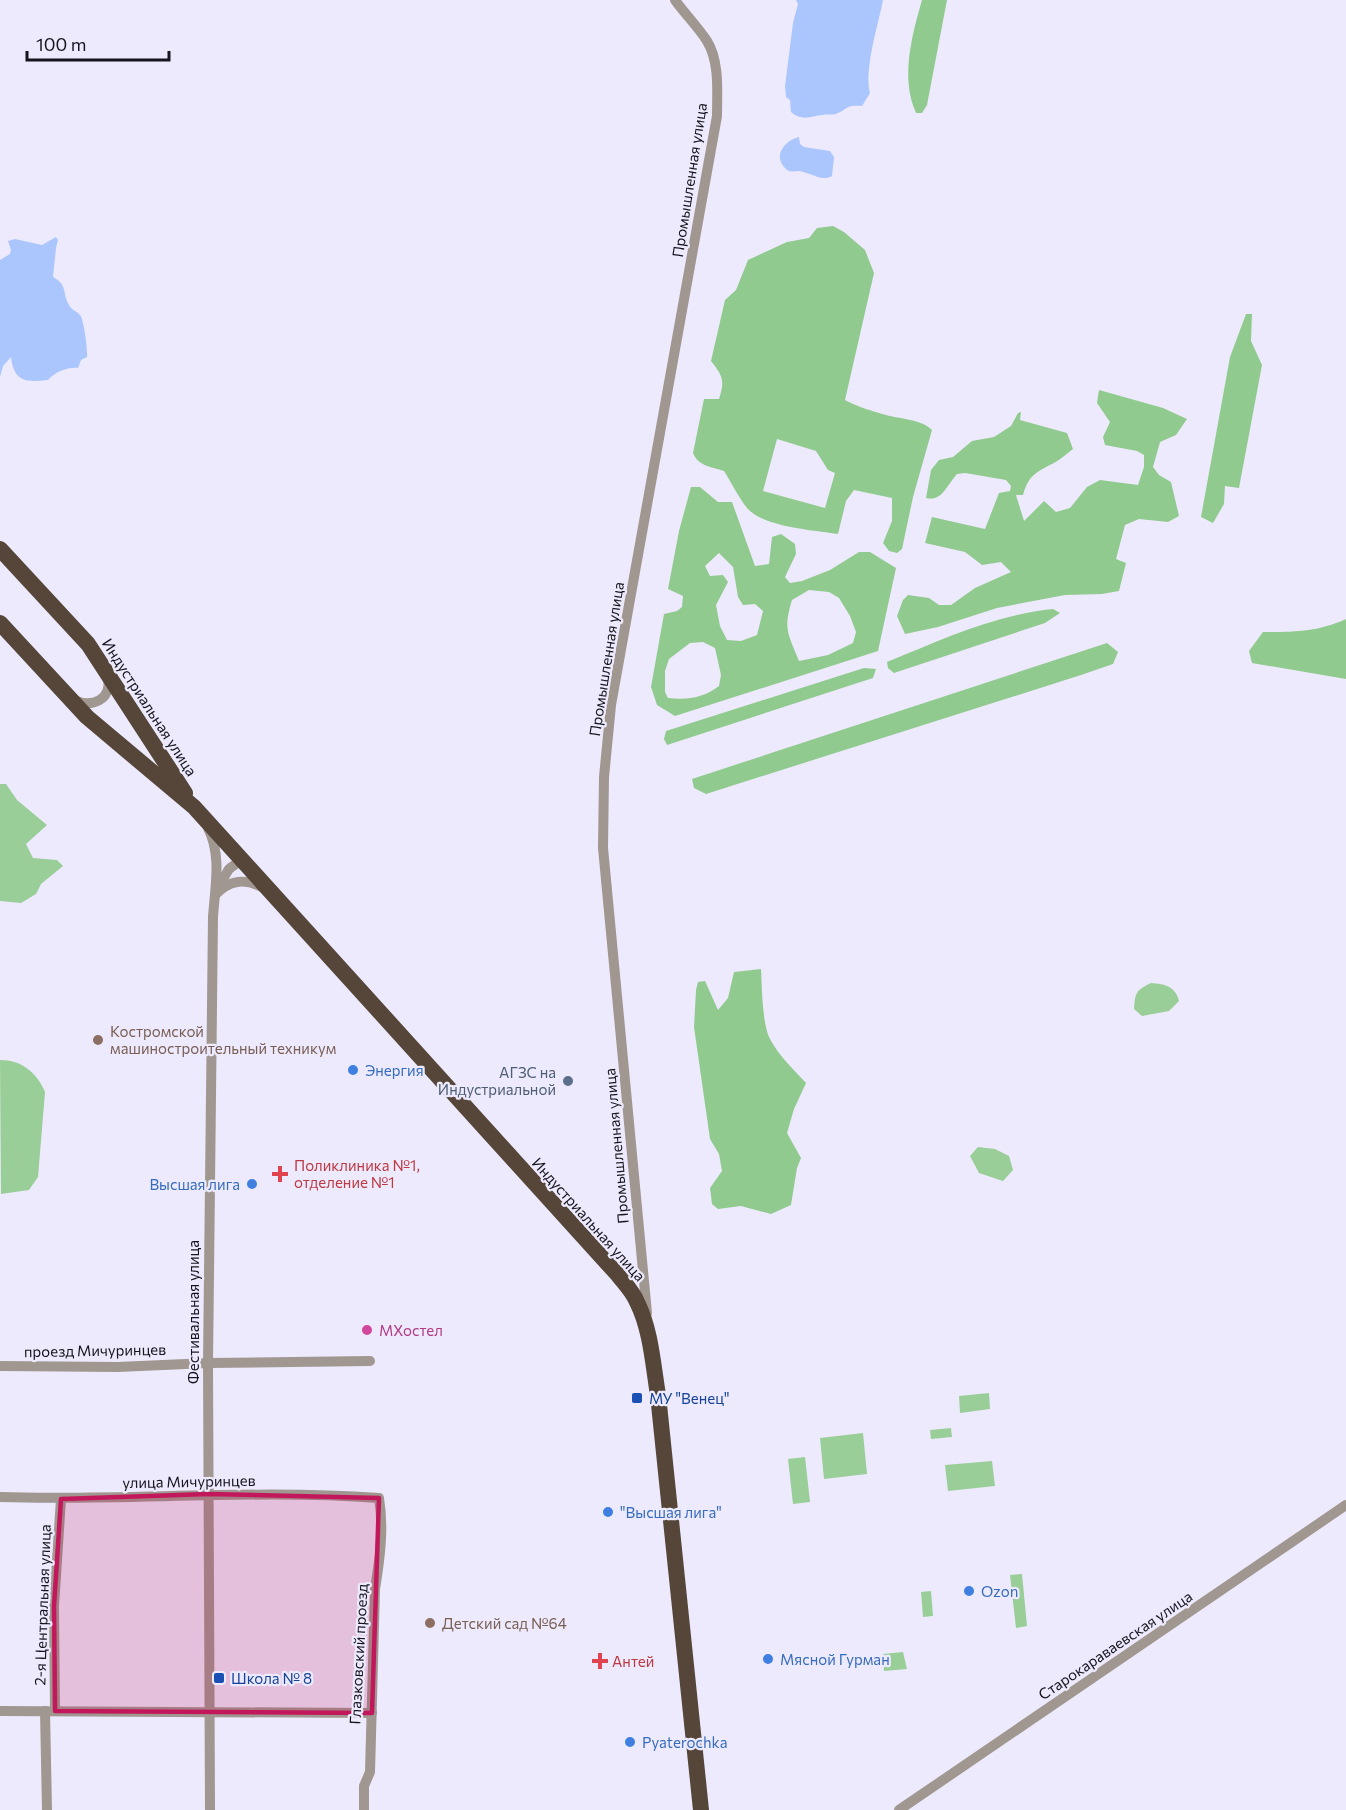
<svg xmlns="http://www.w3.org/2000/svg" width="1346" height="1810" font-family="Commissioner,sans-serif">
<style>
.green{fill:#9ace98}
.forest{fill:#91ca8e;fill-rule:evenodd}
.water{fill:#abc6fc}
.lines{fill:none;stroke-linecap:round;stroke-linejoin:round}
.minor{stroke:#a09790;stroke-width:10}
.trunk{stroke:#554639;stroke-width:16}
.marked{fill:#c2185b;fill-opacity:0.2;stroke:#c2185b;stroke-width:4.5;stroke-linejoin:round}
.education-dot{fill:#8d6e63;stroke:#edeafd;stroke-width:2}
.shop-dot{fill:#3f7fe0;stroke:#edeafd;stroke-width:2}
.service-dot{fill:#5c6f8a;stroke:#edeafd;stroke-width:2}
.health-dot{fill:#e0444e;stroke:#edeafd;stroke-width:2}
.hotel-dot{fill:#d1479c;stroke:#edeafd;stroke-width:2}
.transit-dot{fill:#1a4fb4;stroke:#edeafd;stroke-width:2}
.labels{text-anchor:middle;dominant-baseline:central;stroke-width:4.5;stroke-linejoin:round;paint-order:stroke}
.street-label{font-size:15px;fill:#16141c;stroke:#edeafd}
.education-label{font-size:15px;fill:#785e54;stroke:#edeafd;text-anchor:start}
.shop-label{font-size:15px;fill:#366cbe;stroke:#edeafd;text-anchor:start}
.service-label{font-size:15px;fill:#4e5e75;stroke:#edeafd;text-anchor:end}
.health-label{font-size:15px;fill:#be3a42;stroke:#edeafd;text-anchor:start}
.hotel-label{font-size:15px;fill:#b23c85;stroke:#edeafd;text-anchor:start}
.transit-label{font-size:15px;fill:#164399;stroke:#edeafd;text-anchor:start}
</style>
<rect width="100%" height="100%" fill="#edeafd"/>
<!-- green -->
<g class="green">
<polygon points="0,784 6,784 17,800 47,825 26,844 33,858 57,860 63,866 41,884 36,894 21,903 0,901"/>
<path d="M 1151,983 C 1165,984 1175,986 1179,1001 L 1169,1011 L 1142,1016 L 1134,1009 C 1135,993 1136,990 1151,983 Z"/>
<path d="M 0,1060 C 22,1060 37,1073 45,1092 L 38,1177 L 29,1190 L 1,1194 Z"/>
<polygon points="978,1147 995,1149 1009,1156 1013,1170 1003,1181 979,1173 970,1156"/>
<polygon points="989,1393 990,1409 960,1413 959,1396"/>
<polygon points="951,1428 952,1437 931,1439 930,1430"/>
<polygon points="863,1433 867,1474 824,1479 820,1438"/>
<polygon points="805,1457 810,1502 793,1504 788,1459"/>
<polygon points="992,1461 995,1486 948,1491 945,1465"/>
<polygon points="1022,1574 1027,1626 1016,1628 1010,1575"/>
<polygon points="931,1591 933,1616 923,1617 921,1592"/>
<polygon points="903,1652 907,1669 884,1671 883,1654"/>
</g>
<!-- forest -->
<g class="forest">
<path d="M 922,0 L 947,0 L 927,105 L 922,113 L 916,113 C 900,78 912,35 922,0 Z"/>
<path d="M 833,226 L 844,232 L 865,250 L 874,273 L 845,400 C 858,407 872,411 886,415 C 900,419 921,419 932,430 L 913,497 L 902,549 L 897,553 L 889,551 L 883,543 L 892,521 L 892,498 L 854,490 L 846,501 L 838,534 C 814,530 763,527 747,508 C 739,498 731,482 724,471 C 712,467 698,466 693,453 L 704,399 L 719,399 C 725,381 723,376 711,361 L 725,300 L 736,290 L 748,260 L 787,242 L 809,238 L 817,228 ZM 777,439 L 816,451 L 828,470 L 835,473 L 825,508 L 763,491 Z"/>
<polygon points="1246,314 1252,314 1251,341 1262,365 1239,488 1225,486 1224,504 1213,523 1201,517 1230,357"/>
<path d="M 1099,390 L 1163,408 L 1187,419 L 1176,435 L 1160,442 L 1153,467 L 1159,475 L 1171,482 L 1179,516 L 1168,522 L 1139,519 L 1125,525 L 1116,559 L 1126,563 L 1119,591 L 1102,594 L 1065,595 L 997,608 L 938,627 L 905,634 L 897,616 L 903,600 L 908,595 L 929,598 L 939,605 L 951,605 L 975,588 L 1011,572 L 1001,562 L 982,565 L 965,552 L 925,543 L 932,517 L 985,529 L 999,493 L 1010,491 L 1011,486 L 1006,480 L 965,473 L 957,474 C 947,485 942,502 926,498 L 931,470 L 939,460 L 953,457 L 972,441 L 994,437 L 1011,426 L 1018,413 L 1021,412 L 1020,420 L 1067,433 L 1073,449 C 1066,454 1060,460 1052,464 C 1035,473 1029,475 1023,495 L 1016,495 L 1024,521 L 1044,501 L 1056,512 L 1070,508 L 1087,487 L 1100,480 L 1138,485 L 1144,467 L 1144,455 L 1137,451 L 1105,445 L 1103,437 L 1110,422 L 1097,403 Z"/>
<path d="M 691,487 L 700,487 L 718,502 L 732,502 L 755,566 L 769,564 L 772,537 L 781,534 L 795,544 L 796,554 L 785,577 L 790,583 L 802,581 L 830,570 L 859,552 L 870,552 L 896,568 L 878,651 L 675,716 L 657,705 L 651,687 L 664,614 L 677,611 L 682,607 L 683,596 L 668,589 L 679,531 ZM 719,553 L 733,567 L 738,597 L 743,605 L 755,604 L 763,611 L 757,635 L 741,641 L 727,640 L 720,626 L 716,605 L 728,582 L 723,575 L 710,576 L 705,566 ZM 809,590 L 829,592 L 839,598 L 850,616 L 856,632 L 853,643 L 828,655 L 799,661 C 788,633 783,630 792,600 ZM 703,642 L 715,648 L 721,675 L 719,686 C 703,698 688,700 668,698 L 665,692 L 665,671 L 669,659 L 690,643 Z"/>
<path d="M 1053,609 L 1060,613 L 1045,623 L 894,673 L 888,668 L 887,662 C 941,640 994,615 1053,609 Z"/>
<path d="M 1346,619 L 1346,679 L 1252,663 L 1249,651 L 1263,632 C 1295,632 1317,632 1346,619 Z"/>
<polygon points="1107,643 1118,652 1113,664 1081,675 706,794 694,788 692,779"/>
<polygon points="864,668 876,669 873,678 667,745 664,739 666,731"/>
<path d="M 761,969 C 762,986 762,1024 770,1039 C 779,1056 794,1070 806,1083 L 794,1109 L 787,1133 L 801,1158 L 797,1168 L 791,1205 L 771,1214 L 741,1206 L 718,1209 L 712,1204 L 710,1188 L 722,1171 L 719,1154 L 710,1139 L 694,1027 L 696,990 L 698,982 L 705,981 L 718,1010 L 728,998 L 734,972 Z"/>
</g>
<!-- water -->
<g class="water">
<path d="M 796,0 L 883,0 C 878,26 864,69 870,93 L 862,106 C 844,105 849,109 836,114 C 832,115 826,114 822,115 C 809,117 802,121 791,112 L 790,100 L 786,97 L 785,86 L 793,23 L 798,4 Z"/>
<path d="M 799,137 L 800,144 L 804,147 L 830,151 L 834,157 L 832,176 C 828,178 827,178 823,178 C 815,177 807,172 799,171 C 794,171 790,173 786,169 C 772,156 785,140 799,137 Z"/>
<path d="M 56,237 L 58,240 L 56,248 L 53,277 C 68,285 62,293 69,305 C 71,310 77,311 80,315 C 84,319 88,352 87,357 L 81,360 L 78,368 C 68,367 55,372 48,380 C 27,382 14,383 11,357 L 3,366 L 0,377 L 0,260 L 10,254 L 11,250 L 8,241 L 15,239 L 42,245 Z"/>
</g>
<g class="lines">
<!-- minor -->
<g class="minor">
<path d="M 74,700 C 92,708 112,700 108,678"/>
<path d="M 208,828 C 222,855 215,888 213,917 L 208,1363 L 210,1810"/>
<polyline points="217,889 229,869 241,860"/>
<path d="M 215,895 C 229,880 244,878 262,887"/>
<path d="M 647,1313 L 603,848 L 604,777 L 611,705 L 717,116 C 717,93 720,62 707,41 C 698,27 685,14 675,0"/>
<polyline points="0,1366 118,1367 208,1363 370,1361"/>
<path d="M 0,1497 C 126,1501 253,1489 379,1498 C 384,1528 380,1558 375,1589 L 370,1772 L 364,1786 L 364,1810"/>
<polyline points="0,1711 372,1713"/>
<polyline points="45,1711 47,1810"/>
<polyline points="55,1711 54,1606 61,1499"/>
<polyline points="899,1810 1346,1505"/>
</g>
<!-- trunk -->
<g class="trunk">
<polyline points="0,549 88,644 185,793"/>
<path d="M 0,623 L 87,717 L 194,807 L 618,1275 C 625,1284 633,1292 637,1302 C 651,1330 653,1365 658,1395 L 701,1810"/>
</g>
</g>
<!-- marked area -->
<path class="marked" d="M 208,1494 L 379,1498 L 372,1713 L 55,1711 L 54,1606 L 61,1499 Z"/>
<!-- markers -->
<g class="education-dot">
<circle cx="98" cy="1040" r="6"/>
<circle cx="430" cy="1623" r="6"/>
</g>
<g class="shop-dot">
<circle cx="353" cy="1070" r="6"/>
<circle cx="252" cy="1184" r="6"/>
<circle cx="608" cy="1512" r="6"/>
<circle cx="969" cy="1591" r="6"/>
<circle cx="768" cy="1659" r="6"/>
<circle cx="630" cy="1742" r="6"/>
</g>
<circle class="service-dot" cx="568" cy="1081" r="6"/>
<g class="health-dot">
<path d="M277 1165h6v6h6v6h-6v6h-6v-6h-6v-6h6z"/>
<path d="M597 1652h6v6h6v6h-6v6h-6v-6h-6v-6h6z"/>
</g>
<circle class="hotel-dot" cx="367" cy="1330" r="6"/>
<g class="transit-dot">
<rect x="631" y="1392" width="12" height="12" rx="3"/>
<rect x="213" y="1672" width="12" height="12" rx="3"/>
</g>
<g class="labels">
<!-- street labels -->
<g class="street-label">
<text transform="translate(689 180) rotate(-81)">Промышленная улица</text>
<text transform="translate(606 659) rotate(-81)">Промышленная улица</text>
<text transform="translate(150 707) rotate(57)">Индустриальная улица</text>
<text transform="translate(616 1146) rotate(-95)">Промышленная улица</text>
<text transform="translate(589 1219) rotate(48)">Индустриальная улица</text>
<text transform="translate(193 1312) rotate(-90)">Фестивальная улица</text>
<text transform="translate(95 1350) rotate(-1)">проезд Мичуринцев</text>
<text transform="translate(189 1481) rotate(-1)">улица Мичуринцев</text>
<text transform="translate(42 1605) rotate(-88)">2-я Центральная улица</text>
<text transform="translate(1115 1645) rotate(-34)">Старокараваевская улица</text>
<text transform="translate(358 1654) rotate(-87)">Глазковский проезд</text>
</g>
<!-- education labels -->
<g class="education-label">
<text x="110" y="1031">Костромской<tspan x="110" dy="17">машиностроительный техникум</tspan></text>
<text x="442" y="1623">Детский сад №64</text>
</g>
<!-- shop labels -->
<g class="shop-label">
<text x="365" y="1070">Энергия</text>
<text x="240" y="1184" text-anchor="end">Высшая лига</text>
<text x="620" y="1512">"Высшая лига"</text>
<text x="981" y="1591">Ozon</text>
<text x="780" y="1659">Мясной Гурман</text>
<text x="642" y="1742">Pyaterochka</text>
</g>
<!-- service labels -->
<g class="service-label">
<text x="556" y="1072">АГЗС на<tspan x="556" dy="17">Индустриальной</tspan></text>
</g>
<!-- health labels -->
<g class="health-label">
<text x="294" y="1165">Поликлиника №1,<tspan x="294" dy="17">отделение №1</tspan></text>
<text x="612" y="1661">Антей</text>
</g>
<!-- hotel labels -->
<g class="hotel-label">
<text x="379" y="1330">МХостел</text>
</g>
<!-- transit labels -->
<g class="transit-label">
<text x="649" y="1398">МУ "Венец"</text>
<text x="231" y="1678">Школа № 8</text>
</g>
</g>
<!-- scale -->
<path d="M27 51v9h142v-9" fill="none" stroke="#16141c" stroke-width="3"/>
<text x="36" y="51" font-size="18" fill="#16141c" stroke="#edeafd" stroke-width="4.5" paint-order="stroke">100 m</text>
</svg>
